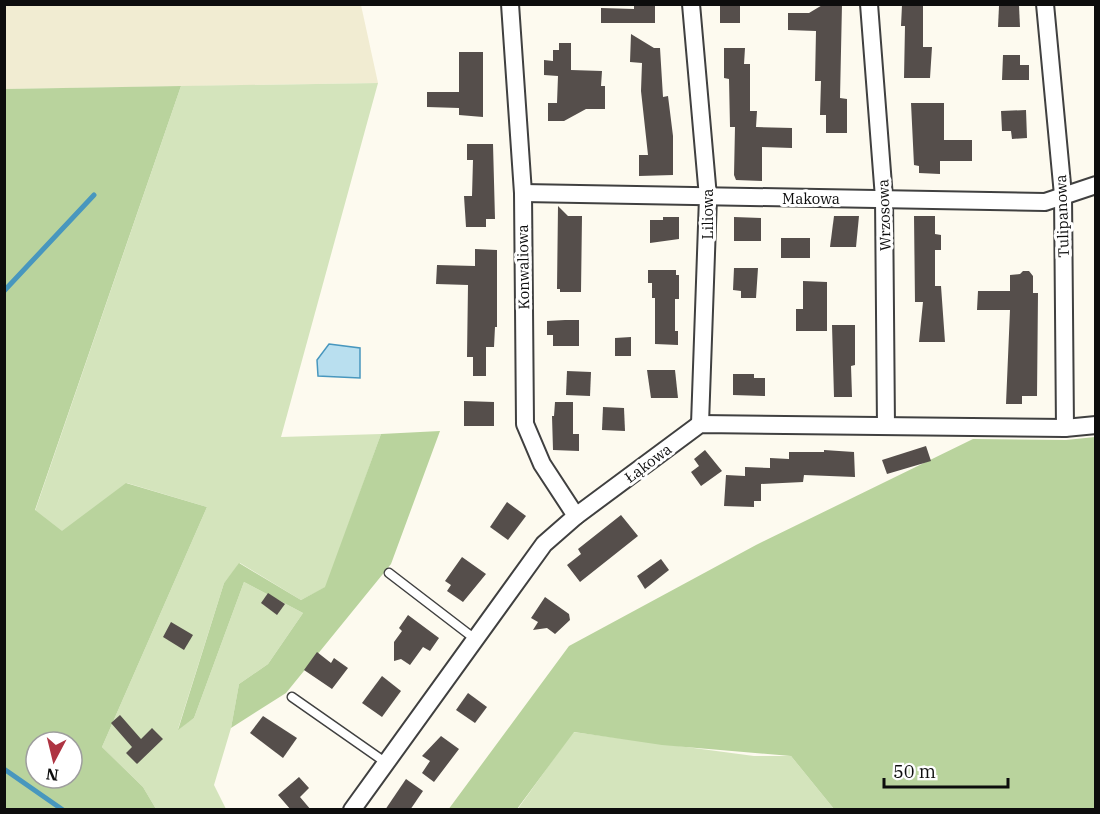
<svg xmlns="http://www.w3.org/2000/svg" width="1100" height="814" font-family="'IBM Plex Serif',serif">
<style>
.farmland{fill:#f1ecd2}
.green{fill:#d4e4bc}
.forest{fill:#b9d39d;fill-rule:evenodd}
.water{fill:#b9dfef;stroke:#4897be;stroke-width:1.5}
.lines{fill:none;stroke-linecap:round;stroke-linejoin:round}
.stream{stroke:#4897be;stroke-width:5}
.building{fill:#554e4b}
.lane-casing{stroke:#404040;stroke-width:11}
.street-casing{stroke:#404040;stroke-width:20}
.lane{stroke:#fff;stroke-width:8}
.street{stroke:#fff;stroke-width:16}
.labels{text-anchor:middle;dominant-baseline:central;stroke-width:6;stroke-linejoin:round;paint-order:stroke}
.street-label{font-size:15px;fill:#0d0d0d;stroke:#fff}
</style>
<rect width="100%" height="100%" fill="#fdfaef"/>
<!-- farmland -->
<polygon class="farmland" points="4,5 361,5 378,83 5,89"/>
<!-- green -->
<g class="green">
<polygon points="378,83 281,437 381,434 326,587 301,600 240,563 224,583 178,729 194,718 244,582 303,613 268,664 239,684 231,728 214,785 226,809 156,809 143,787 102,747 207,507 127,483 62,532 35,511 181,86"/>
<polygon points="573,732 754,756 791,756 834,809 517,810"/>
</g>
<!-- forest -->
<g class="forest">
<path d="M 181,86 L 35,510 L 62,531 L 126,483 L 207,507 L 102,747 L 143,787 L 156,809 L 5,809 L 4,89 ZM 36,742 L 72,742 L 72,778 L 36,778 Z"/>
<polygon points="440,431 391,564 286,693 231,728 239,684 268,664 303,613 244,582 194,718 178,730 224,583 239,563 301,600 325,587 381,434"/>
<polygon points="1095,437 1095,809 834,809 791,756 662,745 574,732 517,809 448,810 569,646 756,545 973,439 1066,440"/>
</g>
<!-- water -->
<polygon class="water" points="329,344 360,348 360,378 318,376 317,360"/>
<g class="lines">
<!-- stream -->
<g class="stream">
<polyline points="4,291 94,195"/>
<polyline points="4,769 63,810"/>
</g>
</g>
<!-- building -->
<g class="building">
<polygon points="634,4 655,4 655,23 601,23 601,8 634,9"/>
<rect x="720" y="4" width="20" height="19"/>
<polygon points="824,4 842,4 840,98 847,99 847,133 826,133 826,115 820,115 821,81 815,81 816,31 788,30 788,13 809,13"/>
<polygon points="902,5 923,5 923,47 932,47 930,78 904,78 905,26 901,26"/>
<polygon points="999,6 1019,6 1020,27 998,27"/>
<polygon points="631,34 654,48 660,48 663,97 668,96 673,136 673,175 639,176 639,155 648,155 641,91 642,63 630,62"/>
<polygon points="559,43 571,43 571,70 602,71 601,86 605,86 605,109 586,109 564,121 548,121 548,103 557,103 558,76 544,75 544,60 553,61 553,50 559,50"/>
<polygon points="724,48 745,48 744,64 750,64 750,111 757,111 756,127 792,128 792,148 762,147 762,181 736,180 734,175 735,127 730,127 729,79 724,78"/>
<polygon points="459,52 483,52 483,117 459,115 459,108 427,107 427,92 459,92"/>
<polygon points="1003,55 1020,55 1020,65 1029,65 1029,80 1002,80"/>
<polygon points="911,103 944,103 944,140 972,140 972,161 940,161 940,174 919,173 919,166 914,165"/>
<polygon points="1026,110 1027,138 1012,139 1011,131 1002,131 1001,111"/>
<polygon points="467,144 493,144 495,219 486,219 486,227 466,227 464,196 472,196 473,160 467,160"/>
<polygon points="558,206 568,216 582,216 581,292 560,292 560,289 557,289"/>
<polygon points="834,216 859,216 856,247 830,247"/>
<polygon points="914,216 935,216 935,234 941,235 941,250 935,250 935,286 941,286 945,342 919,342 923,302 915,302"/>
<polygon points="663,217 679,217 679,239 650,243 650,220 663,220"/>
<polygon points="734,217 761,218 761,241 734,241"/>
<rect x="781" y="238" width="29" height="20"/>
<polygon points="475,249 497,250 497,327 495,327 494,347 486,347 486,376 473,376 473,357 467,357 468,285 436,284 437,265 475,266"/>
<polygon points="734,268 758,268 756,298 741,298 741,291 733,290"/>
<polygon points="648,270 676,270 676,275 679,275 679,299 675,299 675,331 678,331 678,345 655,344 655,298 652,298 652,283 648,283"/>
<polygon points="1023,271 1029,271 1033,276 1033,293 1038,293 1037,396 1022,396 1022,404 1006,404 1010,310 977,310 978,291 1010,291 1010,275 1020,274"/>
<polygon points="803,281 827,282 827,331 796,331 796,309 803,309"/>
<polygon points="565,320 579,320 579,346 553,346 553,335 547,335 547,321"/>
<polygon points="832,325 855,325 855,365 851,366 852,397 834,397"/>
<polygon points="631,337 631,356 615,356 615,338"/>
<polygon points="647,370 675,370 678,398 651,398"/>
<polygon points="567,371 591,372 590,396 566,395"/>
<polygon points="733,374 754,374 754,378 765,378 765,396 733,395"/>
<polygon points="464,401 494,402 494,426 464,426"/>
<polygon points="555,402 573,402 573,434 579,434 579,451 553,450 552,416 554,416"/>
<polygon points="603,407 624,408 625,431 602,430"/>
<polygon points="926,446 931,461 887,474 882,460"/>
<polygon points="705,450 722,471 701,486 691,472 699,466 694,459"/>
<polygon points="824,450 854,452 855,477 804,475 803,482 761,484 761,501 754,501 754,507 724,506 726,475 745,476 745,467 770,468 770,458 789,459 789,452 824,452"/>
<polygon points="507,502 526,516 508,540 490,527"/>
<polygon points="621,515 638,536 580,582 567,565 581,554 578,549"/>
<polygon points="462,557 486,574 463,602 447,591 451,585 445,581"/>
<polygon points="661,559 669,570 645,589 637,576"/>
<polygon points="268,593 285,604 277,615 261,603"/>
<polygon points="545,597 569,614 570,620 555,634 547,628 533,630 538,622 531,618"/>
<polygon points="408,615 439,638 430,651 423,647 410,665 401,659 394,661 394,642 402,631 399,628"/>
<polygon points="171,622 193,635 184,650 163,637"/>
<polygon points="317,652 331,663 334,658 348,668 332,689 304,670"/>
<polygon points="382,676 401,691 382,717 362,703"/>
<polygon points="468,693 487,707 475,723 456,710"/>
<polygon points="120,715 141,739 152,728 163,739 137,764 126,753 132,747 111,723"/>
<polygon points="263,716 297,738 283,758 250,733"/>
<polygon points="441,736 459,749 434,782 422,773 430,761 422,756"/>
<polygon points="299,777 309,788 300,797 311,810 291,810 278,795"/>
<polygon points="406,779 423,791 410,810 385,810"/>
</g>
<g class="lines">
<!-- lane casing -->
<g class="lane-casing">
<g id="lane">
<polyline points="389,573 475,639"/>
<polyline points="292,697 385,762"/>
</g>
</g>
<!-- street casing -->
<g class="street-casing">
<g id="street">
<polyline points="510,4 523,193 525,424 542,464 576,516"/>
<polyline points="691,4 708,197 700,424"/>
<polyline points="869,4 884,198 886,426"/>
<polyline points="1045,4 1063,195 1065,428"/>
<polyline points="523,193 1045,202 1096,185"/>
<polyline points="352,810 544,544 576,516 700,424 1065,428 1096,425"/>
</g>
</g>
<!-- lane -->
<use href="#lane" class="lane"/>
<!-- street -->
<use href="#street" class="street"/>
</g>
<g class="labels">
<!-- street labels -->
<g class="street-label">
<text x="811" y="198">Makowa</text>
<text transform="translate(707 214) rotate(-90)">Liliowa</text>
<text transform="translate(884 215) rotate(-92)">Wrzosowa</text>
<text transform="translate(1062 216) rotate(-92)">Tulipanowa</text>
<text transform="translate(523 267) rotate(-91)">Konwaliowa</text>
<text transform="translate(648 463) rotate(-37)">Łąkowa</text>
</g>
</g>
<!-- border -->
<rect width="1100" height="814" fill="none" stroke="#0d0d0d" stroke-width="12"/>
<!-- north arrow -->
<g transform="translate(54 760) rotate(187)"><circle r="28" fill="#ffffff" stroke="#9e9e9e" stroke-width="1.5"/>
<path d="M0-4.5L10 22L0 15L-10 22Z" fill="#ae3442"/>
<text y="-9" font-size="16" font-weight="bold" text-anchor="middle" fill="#0d0d0d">N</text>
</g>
<!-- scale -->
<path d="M884 778v9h124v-9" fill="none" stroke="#0d0d0d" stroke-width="3"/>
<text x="893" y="778" font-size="18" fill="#0d0d0d" stroke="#ffffff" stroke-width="4.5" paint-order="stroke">50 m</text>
</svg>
